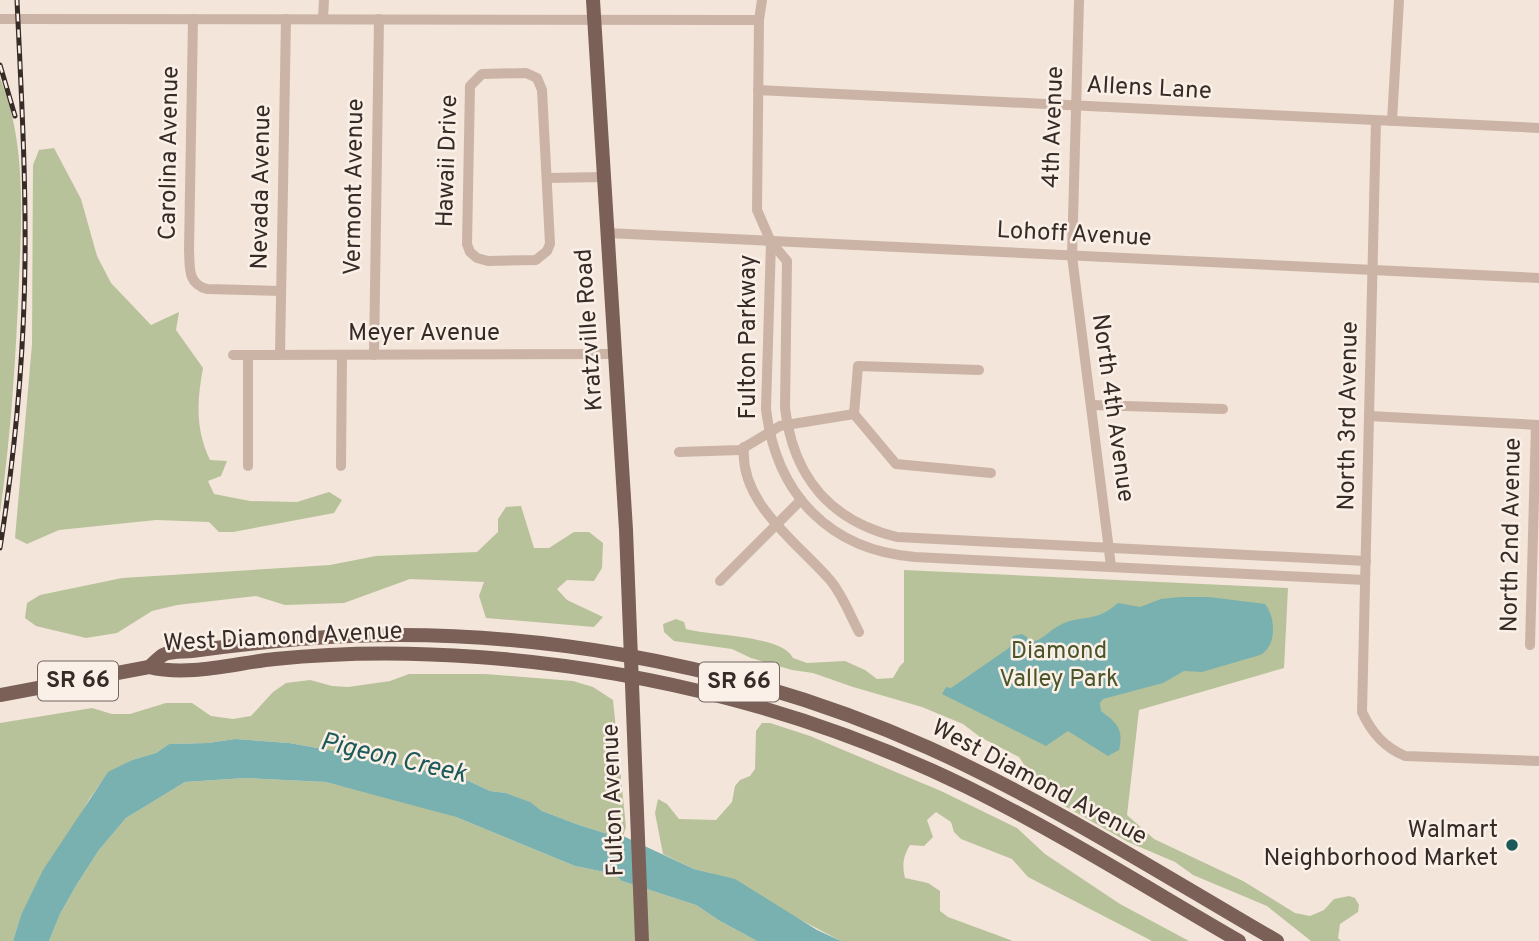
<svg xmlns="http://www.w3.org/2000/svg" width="1539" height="941" font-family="Overpass,sans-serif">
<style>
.green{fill:#b8c29a}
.water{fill:#78b1af}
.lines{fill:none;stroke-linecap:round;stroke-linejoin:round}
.minor{stroke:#cbb4a6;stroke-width:10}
.major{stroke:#7a6057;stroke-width:14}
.rail-casing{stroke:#372b27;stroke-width:5}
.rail{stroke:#faf0e7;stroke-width:2.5;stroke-dasharray:8;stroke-linecap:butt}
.poi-dot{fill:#1b5a59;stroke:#faf0e7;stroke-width:2.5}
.labels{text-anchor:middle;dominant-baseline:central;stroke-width:5;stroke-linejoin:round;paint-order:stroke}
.shield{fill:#faf0e7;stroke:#726661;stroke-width:2}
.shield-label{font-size:23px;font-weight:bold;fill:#372b27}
.street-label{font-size:24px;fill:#372b27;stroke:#faf0e7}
.park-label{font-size:24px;fill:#4a562a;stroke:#faf0e7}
.poi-label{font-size:24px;fill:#372b27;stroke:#faf0e7;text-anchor:end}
.water-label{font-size:26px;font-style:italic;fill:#1b5a59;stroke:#faf0e7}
</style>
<rect width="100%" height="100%" fill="#f3e5da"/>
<!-- green -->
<g class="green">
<path d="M 0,78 C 26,141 22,212 19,279 C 16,357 11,435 0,513 Z"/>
<path d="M 54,148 L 81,199 L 97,256 L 111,283 L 151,325 L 179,312 L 176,330 L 203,368 C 197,400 195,429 210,460 L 227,461 L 221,476 L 208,481 L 214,494 L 250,501 L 297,502 L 329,492 L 342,500 L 334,513 L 233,532 L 219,532 L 209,522 L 156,520 L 59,530 L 27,544 L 15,538 L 32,344 L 33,165 L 39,150 Z"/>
<polygon points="521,506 534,548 549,548 574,532 589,532 603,543 602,568 594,581 567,580 557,589 567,600 603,617 594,627 486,618 479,596 484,582 410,579 344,603 285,605 256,596 177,605 152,611 117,633 86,638 36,626 25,618 27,603 40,595 122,578 330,565 376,556 477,552 498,532 498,519 506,507"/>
<path d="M 904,570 L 1288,588 L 1284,668 L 1139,710 L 1127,815 L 1154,839 L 1243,881 L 1295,913 L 1310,916 L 1324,910 L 1334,899 L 1349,896 L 1355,898 L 1359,905 L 1358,912 L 1340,924 L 1338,938 L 1341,941 L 1311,941 L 1267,906 L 1193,875 L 1175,862 L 1128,842 L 1061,804 L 1035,781 L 1019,757 L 980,737 L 963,724 L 922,707 L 853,687 L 813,673 L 792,670 L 751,658 L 732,649 L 674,641 L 664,632 L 663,624 L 676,619 L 684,622 L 686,629 C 711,636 782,635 793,658 L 807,663 L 845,661 L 865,670 L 877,679 L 893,678 L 900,666 L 904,662 Z"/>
<polygon points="409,674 485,674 573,681 593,687 613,700 626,827 623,836 614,836 579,825 542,811 529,802 506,793 490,791 456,775 433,772 352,754 289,743 235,739 208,743 169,744 156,753 132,760 108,773 90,798 21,915 13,941 0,941 0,723 92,708 112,714 130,714 166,703 192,703 211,716 233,719 251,716 273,692 286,683 310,680 332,686 348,687 390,681"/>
<path d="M 762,723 L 770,723 L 810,736 L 941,791 L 1017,828 L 1045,854 L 1120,904 L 1189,941 L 1152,941 L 1028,877 L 1012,859 L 961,839 L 954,832 L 951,822 L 936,812 L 927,820 L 933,837 L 924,846 L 910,845 C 903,857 902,865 905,878 L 928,883 L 940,891 L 940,911 L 948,917 L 1013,941 L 841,941 L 711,873 L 694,869 L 663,854 L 655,813 L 658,799 L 667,804 L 679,819 L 716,820 L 732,802 L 735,786 L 740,780 L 750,776 L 755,769 L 756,731 Z"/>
<polygon points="245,778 326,782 405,802 456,817 575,866 614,874 622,881 696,905 720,921 757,941 49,941 60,914 77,884 99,850 126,818 185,782"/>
</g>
<!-- water -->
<g class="water">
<path d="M 1180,597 L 1209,597 L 1265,604 C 1276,617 1277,647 1260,655 L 1202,672 L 1184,671 L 1163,683 L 1103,699 L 1100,703 L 1101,711 C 1117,723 1124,729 1119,750 L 1108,756 L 1068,731 L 1046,746 L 942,694 L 946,687 L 951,688 L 1009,648 L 1013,636 L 1022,634 L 1027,637 L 1028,643 C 1043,641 1049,630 1062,624 C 1086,614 1095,623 1118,603 L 1140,607 L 1161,599 Z"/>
<polygon points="235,739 289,743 352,754 433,772 456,775 490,791 506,793 530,802 542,811 579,825 614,836 623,836 694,869 735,879 817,930 841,941 757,941 720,921 696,905 622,881 614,874 575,866 456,817 326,782 245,778 185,782 126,818 99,850 77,884 60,914 49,941 13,941 21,915 43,870 108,772 132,760 156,753 169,744 208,743"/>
</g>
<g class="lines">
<!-- minor -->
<g class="minor">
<path d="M 762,0 L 759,20 L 757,210 L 771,242 L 787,261 L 785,408 C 793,476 830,521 897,537 L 1366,561"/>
<polyline points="1079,0 1072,256 1111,566"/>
<polyline points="0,19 759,20"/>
<path d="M 193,19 L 189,250 C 190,267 187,284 207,289 L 281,291"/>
<polyline points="323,19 324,0"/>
<polygon points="526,73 537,78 542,90 550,244 547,251 536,260 488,261 477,258 470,252 467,244 470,86 482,74"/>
<polyline points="758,90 1539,128"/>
<path d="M 1376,121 L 1362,712 C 1372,733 1384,747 1405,756 L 1539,761"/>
<polyline points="1392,121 1399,0"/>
<polyline points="547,178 604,177"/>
<polyline points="607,233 1539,278"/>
<path d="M 771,242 L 766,409 C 776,494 829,550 915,557 L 1365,580"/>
<polyline points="233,355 614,354"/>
<polyline points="280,355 286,19"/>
<polyline points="374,355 379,19"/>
<polyline points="248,356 248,466"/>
<polyline points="1091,405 1223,409"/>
<polyline points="854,414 858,366 979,370"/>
<polyline points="854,414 896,464 991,473"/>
<polyline points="1369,416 1539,425"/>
<path d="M 744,447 C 739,503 797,542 830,580 C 842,594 850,615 859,632"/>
<polyline points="679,452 740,450 780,426 854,414"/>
<polyline points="341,466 342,355"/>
<polyline points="720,581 801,500"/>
<polyline points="1530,645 1536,425"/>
</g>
<!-- major -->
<g class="major">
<polyline points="593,0 626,530 642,941"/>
<path d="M 149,667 C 153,664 158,658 163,655 C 170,651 184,652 192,651 C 228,646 264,642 300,639 C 512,622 735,661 929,748 C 1050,803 1163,875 1277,941"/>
<path d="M 0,695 L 149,667 C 189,677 235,663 275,659 C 342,652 411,652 478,657 C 647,669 814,712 967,787 C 1060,833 1149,889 1239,941"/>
</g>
<!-- rail casing -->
<g class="rail-casing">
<g id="rail">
<polyline points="0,65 15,116"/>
<path d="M 0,548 C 15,453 24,358 25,261 C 26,174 21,87 17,0"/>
</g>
</g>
<!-- rail -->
<use href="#rail" class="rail"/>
</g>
<!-- markers -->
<circle class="poi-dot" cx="1512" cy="845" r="7"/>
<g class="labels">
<!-- shield labels -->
<g class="shield">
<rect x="38" y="661.5" width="80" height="39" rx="5"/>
<rect x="699" y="662.5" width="80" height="39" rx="5"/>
</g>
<g class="shield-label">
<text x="78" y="681">SR 66</text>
<text x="739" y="682">SR 66</text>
</g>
<!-- street labels -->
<g class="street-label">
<text transform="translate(1149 89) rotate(3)">Allens Lane</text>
<text transform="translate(1054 127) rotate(-88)">4th Avenue</text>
<text transform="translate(170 153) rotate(-89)">Carolina Avenue</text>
<text transform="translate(448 161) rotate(-88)">Hawaii Drive</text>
<text transform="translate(262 187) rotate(-89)">Nevada Avenue</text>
<text transform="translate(355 187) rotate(-89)">Vermont Avenue</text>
<text transform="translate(1074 235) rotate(3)">Lohoff Avenue</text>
<text transform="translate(590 330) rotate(-94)">Kratzville Road</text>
<text x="424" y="334">Meyer Avenue</text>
<text transform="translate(749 337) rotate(-90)">Fulton Parkway</text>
<text transform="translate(1112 408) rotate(82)">North 4th Avenue</text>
<text transform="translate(1349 416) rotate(-89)">North 3rd Avenue</text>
<text transform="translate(1512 535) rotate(-89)">North 2nd Avenue</text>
<text transform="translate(283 638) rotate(-3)">West Diamond Avenue</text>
<text transform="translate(1039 783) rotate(28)">West Diamond Avenue</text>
<text transform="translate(614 800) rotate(-92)">Fulton Avenue</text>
</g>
<!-- park labels -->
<g class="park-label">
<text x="1059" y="652">Diamond<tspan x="1059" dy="28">Valley Park</tspan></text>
</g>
<!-- poi labels -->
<g class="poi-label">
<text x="1498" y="831">Walmart<tspan x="1498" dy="28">Neighborhood Market</tspan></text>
</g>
<!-- water labels -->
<g class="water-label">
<text transform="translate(393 759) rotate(13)">Pigeon Creek</text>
</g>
</g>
</svg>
